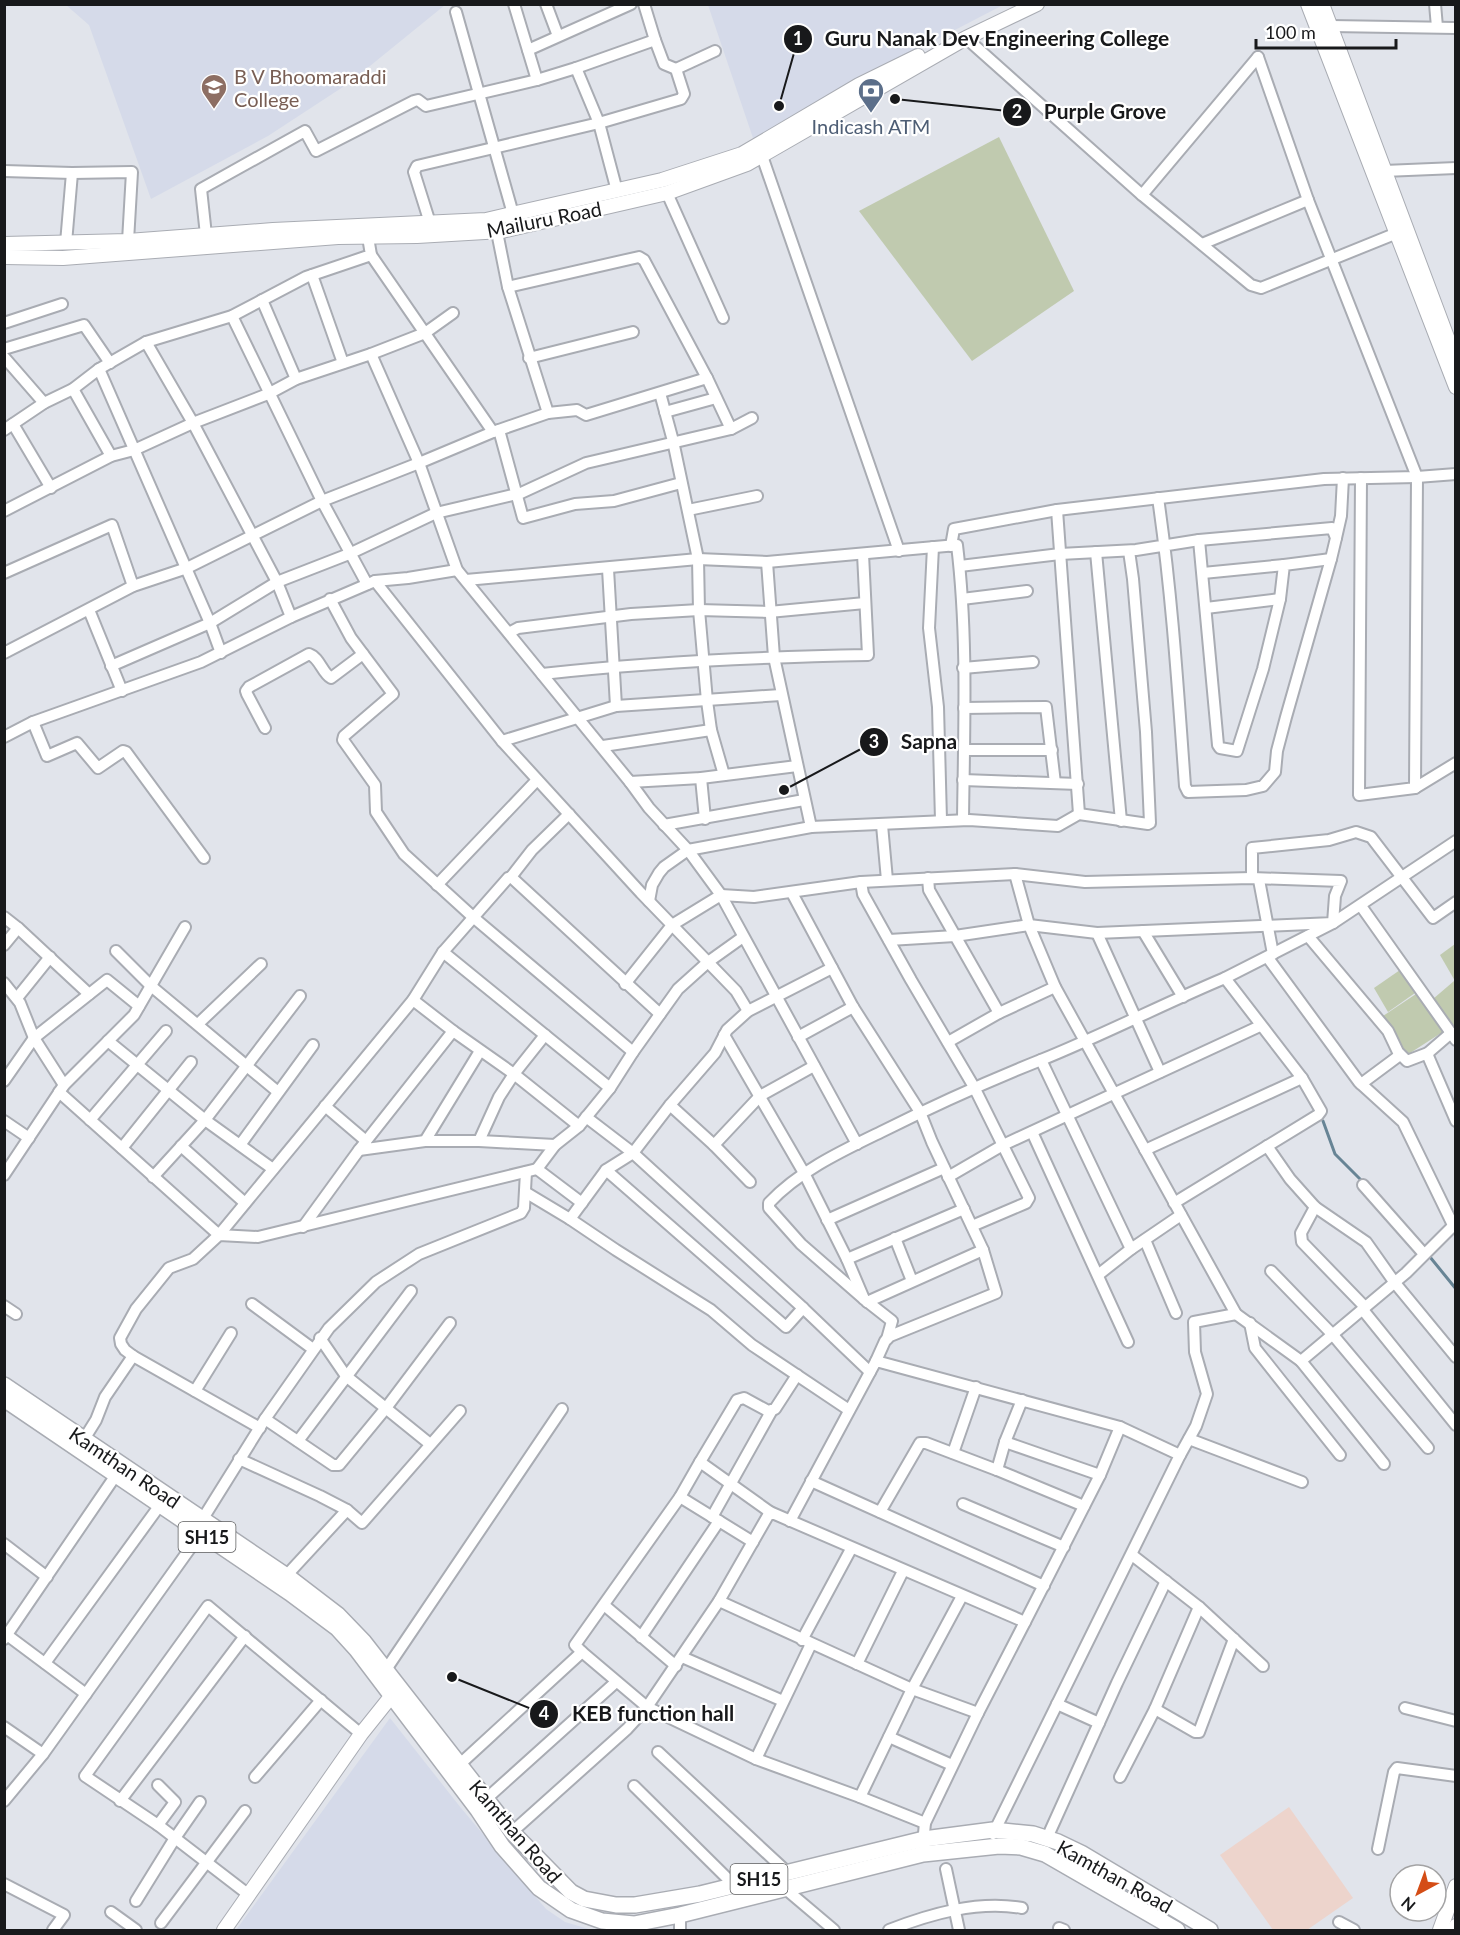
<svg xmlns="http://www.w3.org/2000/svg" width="1460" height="1935" font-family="Lato,sans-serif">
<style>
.built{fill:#d5dae9}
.industrial{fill:#edd4cc}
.green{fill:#c0caaf}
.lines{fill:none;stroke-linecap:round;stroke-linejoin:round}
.stream{stroke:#678495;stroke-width:3}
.street-casing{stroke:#a9acb3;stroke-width:14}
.secondary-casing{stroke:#a9acb3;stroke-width:16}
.primary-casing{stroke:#a9acb3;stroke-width:18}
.street{stroke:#fff;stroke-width:10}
.secondary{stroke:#fff;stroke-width:14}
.primary{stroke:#fff;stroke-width:15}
.labels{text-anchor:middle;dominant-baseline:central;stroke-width:4.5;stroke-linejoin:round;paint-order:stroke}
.shield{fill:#fff;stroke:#5d5e5f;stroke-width:1.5}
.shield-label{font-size:18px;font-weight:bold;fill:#18191b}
.education-label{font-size:20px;fill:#785e54;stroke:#fff;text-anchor:start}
.service-label{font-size:20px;fill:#4e5e75;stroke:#fff}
.street-label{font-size:20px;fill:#18191b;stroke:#fff}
.leader{fill:none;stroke:#18191b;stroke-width:2}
.callout-dot{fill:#18191b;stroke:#fff;stroke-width:2}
.mark-label{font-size:18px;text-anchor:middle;font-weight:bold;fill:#fff}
.callout-label{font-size:21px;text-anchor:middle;font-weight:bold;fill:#18191b;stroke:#fff;stroke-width:4.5;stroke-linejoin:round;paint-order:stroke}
</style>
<rect width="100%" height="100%" fill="#e1e4eb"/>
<!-- built -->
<g class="built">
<polygon points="66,5 445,5 349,83 268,136 151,199 89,25"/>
<polygon points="708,5 1003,5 876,71 754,141"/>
<polygon points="390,1718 461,1808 546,1909 565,1922 592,1930 236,1930"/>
</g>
<!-- industrial -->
<polygon class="industrial" points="1289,1807 1353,1898 1307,1930 1273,1930 1220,1855"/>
<!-- green -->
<g class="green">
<polygon points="999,137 1074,291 972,361 859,211"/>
<polygon points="1455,944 1455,981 1440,955"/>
<polygon points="1400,970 1415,993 1388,1012 1374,988"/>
<polygon points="1454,981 1455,984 1455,1024 1407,1055 1380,1018 1416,994 1426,1005"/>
</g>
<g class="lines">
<!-- stream -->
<g class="stream">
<polyline points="1323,1121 1335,1154 1364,1183"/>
<polyline points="1430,1257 1456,1289"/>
</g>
<!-- street casing -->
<g class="street-casing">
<g id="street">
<polyline points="514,4 537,80"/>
<polyline points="546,4 558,36"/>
<polyline points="644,4 655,40"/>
<polyline points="1435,4 1437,27"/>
<polyline points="456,12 513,214"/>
<polyline points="1331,26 1456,28"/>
<polyline points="966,38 1142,195 1258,57"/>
<polyline points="528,50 631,4"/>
<polyline points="1258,57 1308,200 1417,477 1415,788 1359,795 1361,478"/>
<polyline points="576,68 655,40 664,64 676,69"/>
<polyline points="762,156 899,551"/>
<polyline points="4,171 72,173 132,172 128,241"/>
<polyline points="1384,171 1456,168"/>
<polyline points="667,193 723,318"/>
<polyline points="1142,195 1251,285 1261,288 1402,231"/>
<polyline points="430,223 414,172 417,166 599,123 681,99 684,94 676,69 715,51"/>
<polyline points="497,232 508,287 548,413"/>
<polyline points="206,235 201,189 305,131 316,151 414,101 418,100 426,106 537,80 576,68 599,123 617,191"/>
<polyline points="66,243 72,173"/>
<polyline points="1202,244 1308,200"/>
<polyline points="371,255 493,432"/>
<polyline points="312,275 343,363"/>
<polyline points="508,287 639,257 644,260 707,378 731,429"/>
<polyline points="262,300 296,379"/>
<polyline points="232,316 322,501 367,584"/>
<polyline points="4,323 62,304"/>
<polyline points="146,342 193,423 277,582 291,617"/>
<polyline points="4,349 84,325 110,363"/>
<polyline points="371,354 419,463 457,570 630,782 701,778 797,766"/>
<polyline points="4,357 44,403"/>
<polyline points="529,358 633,332"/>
<polyline points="99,369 210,623 221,653"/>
<polyline points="73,389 111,456"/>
<polyline points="660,393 673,441 698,559 699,610 707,701 711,730 724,775"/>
<polyline points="665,412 716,398"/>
<polyline points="13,424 51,488"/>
<polyline points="4,430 44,403 73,389 99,369 146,342 232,316 306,277 371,255 368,237"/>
<polyline points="499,430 523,518 575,504 614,501 681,483"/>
<polyline points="688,510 757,496"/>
<polyline points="1057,510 1079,814"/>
<polyline points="4,511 111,456 134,450 193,423 268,394 296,379 371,354 425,333 453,313"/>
<polyline points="1336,538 1341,516 1343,478"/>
<polyline points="1199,540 1218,745 1220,748 1237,751 1263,669 1280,599 1284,565 1331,559"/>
<polyline points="951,546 954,529 1057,510 1324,479 1417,477 1456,474"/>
<polyline points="933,547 929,628 938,707 941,820"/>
<polyline points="1096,552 1121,821"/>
<polyline points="767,562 774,657 811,827"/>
<path d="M 960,566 L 1060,554 L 1136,550 L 1199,540 L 1332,528 L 1336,538 L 1331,559 L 1286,717 L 1277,751 L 1275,772 L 1263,786 L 1246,790 L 1188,792 L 1185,786 C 1178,690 1172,594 1158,498"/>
<polyline points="608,569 616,706"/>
<polyline points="4,573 112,525 133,586"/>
<polyline points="1203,573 1284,565"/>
<path d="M 466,580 L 698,559 L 767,562 L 957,545 C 968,636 964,729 963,820"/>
<polyline points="375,581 502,741 641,893 672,925 625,984"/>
<polyline points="330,599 351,638 393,694 344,736 343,740 375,785 376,812 404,854 473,917 633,1052"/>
<polyline points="962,599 1027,591"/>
<polyline points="1206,608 1280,599"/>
<polyline points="89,610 122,691"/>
<polyline points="509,633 518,628 631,614 699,610 769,612 865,603"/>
<polyline points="4,653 133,586 187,568 322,501 419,463 493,432 548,413 577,410 586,415 707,378"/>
<polyline points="111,666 210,623 277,582 349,554 436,513 521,493 586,463 731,429 752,418"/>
<polyline points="963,668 1033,662"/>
<path d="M 542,674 C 651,662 759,657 868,655 L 863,554"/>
<polyline points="964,708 1046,707 1055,783"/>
<polyline points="33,722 47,756 77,743 98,768 123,751 126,752 204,858"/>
<path d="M 265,728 L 247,694 L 246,691 L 249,687 L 309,654 C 320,658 322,673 331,678 L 363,654"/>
<polyline points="4,737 33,722 201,662 291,617 375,581 408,578 457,570"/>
<polyline points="502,741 616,706 781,695"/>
<polyline points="603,746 711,730"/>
<polyline points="964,750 1052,750"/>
<polyline points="701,778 705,819"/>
<polyline points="963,780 1078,784"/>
<polyline points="630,782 649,808 688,850 721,895 857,1144"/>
<polyline points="1415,788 1456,763"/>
<polyline points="664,825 804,800"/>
<polyline points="882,825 887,880"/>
<polyline points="1015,874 1029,925 1055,987 1236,1314 1301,1361 1406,1273 1456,1223"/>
<polyline points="511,877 660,1014"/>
<polyline points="928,878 929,890 999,1013"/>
<polyline points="1252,878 1252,848 1329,840 1356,832 1371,837 1433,918 1456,902"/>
<polyline points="1259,880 1273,954"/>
<polyline points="861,882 1015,874 1085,882 1252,878 1341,881 1335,896 1333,923 1097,933 1029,925 955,936 889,940"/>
<polyline points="437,885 537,780"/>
<polyline points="792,893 853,1007 920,1112 932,1142 983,1250 996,1293 890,1336 885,1341 876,1361"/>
<polyline points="649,901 652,885 659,873 664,867 688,850 811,827 969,820 1058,826 1079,814 1148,824 1150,823 1146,732 1133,579 1129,551"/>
<polyline points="1361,906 1456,1040"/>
<polyline points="4,917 18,928 4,945"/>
<polyline points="18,928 89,994"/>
<polyline points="1143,931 1183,997"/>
<polyline points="1097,933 1160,1072"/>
<polyline points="1308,936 1388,1031 1398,1052 1407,1061 1428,1053"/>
<polyline points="116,951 151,986 278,1092"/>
<polyline points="443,952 610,1088"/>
<polyline points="1268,958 1359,1082 1403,1122 1453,1225"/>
<polyline points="832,968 748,1011 727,1030 715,1053 670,1105 633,1153 606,1170 786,1327 803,1308 870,1372"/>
<polyline points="1225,978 1333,923 1456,841"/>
<polyline points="4,983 20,1003 34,1038 64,1085"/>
<polyline points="17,998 50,957"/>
<polyline points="413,1000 453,1031 359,1150 425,1141 479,1141 555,1145"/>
<polyline points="748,1011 736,991 672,925 721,895 754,897 861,882 863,894 911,980 974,1087 1029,1198 1026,1203 972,1226"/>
<polyline points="198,1024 261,964"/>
<polyline points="453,1031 514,1074 579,1126"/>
<polyline points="1451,1033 1429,1052 1428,1056 1456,1121"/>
<polyline points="724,1035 804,1173 847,1259 864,1299 892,1321 887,1339"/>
<polyline points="798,1037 853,1007"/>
<polyline points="108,1041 205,1120 273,1169"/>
<polyline points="948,1042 999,1013 1055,987"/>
<polyline points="4,1081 34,1038 107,980 139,1006"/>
<polyline points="1361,1084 1400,1055"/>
<polyline points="59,1092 219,1235 413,1000 443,952 508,878 511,877 532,850 569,814"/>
<polyline points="670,1105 714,1145 750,1182"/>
<polyline points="325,1106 366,1141"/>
<polyline points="586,1117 633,1153 803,1308"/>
<polyline points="90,1120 166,1031"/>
<polyline points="4,1121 29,1138"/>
<polyline points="1032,1132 1128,1342"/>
<polyline points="425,1141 480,1051"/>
<polyline points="479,1141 499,1097 514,1074 545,1035"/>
<polyline points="240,1145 313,1045"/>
<polyline points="714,1145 760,1096 814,1066"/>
<polyline points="181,1146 245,1203"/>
<polyline points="1267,1146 1290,1179 1315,1207 1366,1242 1395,1283 1456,1357"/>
<polyline points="122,1148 191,1062"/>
<polyline points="1145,1150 1302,1078"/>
<polyline points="606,1170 570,1219 616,1250 711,1310 752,1345 849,1410"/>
<polyline points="4,1175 64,1085 134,1015 185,927"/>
<polyline points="153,1177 205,1120 300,996"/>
<polyline points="948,1177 1003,1145 1260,1026"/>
<polyline points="1363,1185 1424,1254"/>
<polyline points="525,1192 570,1219"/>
<polyline points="582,1203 537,1169 555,1145 579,1126 610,1088 633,1052 678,989 708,962 743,937"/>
<polyline points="1315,1207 1301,1233 1302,1242 1365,1307"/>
<polyline points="827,1220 944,1168"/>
<polyline points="303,1227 359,1150"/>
<polyline points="895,1238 912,1281"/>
<polyline points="1145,1240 1176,1313"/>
<path d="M 1131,1249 L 1041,1060 C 1103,1035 1163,1004 1225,978 L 1302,1078 L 1321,1111 L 1318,1115 L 1174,1203"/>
<polyline points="847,1259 964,1209"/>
<polyline points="1271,1271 1333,1335 1428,1448"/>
<polyline points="1098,1275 1131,1249 1181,1215"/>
<path d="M 864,1299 L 801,1244 L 769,1208 L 769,1203 C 799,1171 842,1151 881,1132 C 933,1106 986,1082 1041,1060"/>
<polyline points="867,1302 983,1250"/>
<polyline points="252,1304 313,1349"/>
<polyline points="4,1306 16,1314"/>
<polyline points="1363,1310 1456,1425"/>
<polyline points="1250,1323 1255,1348 1340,1455"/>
<polyline points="320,1338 346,1376 430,1444"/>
<polyline points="1301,1361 1384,1464"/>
<polyline points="195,1391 231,1333"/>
<polyline points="1022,1400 1005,1442 997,1470 1084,1506"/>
<polyline points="265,1419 333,1465 339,1465 386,1408 450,1323"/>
<polyline points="260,1428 133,1356 125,1350 121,1344 120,1338 136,1309 169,1268 193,1259 219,1235 258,1237 537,1169"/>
<polyline points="1189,1439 1302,1482"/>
<polyline points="298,1441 411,1291"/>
<polyline points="1005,1442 1100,1475"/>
<polyline points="81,1444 96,1420 105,1397 133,1356"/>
<polyline points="953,1453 976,1387"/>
<polyline points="1180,1455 1196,1426 1207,1394 1195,1352 1194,1322 1236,1314"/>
<polyline points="239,1459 320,1496 347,1510"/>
<polyline points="700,1462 737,1400 744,1398 768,1411 775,1409 797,1375"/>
<polyline points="811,1481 1044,1586"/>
<polyline points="680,1497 753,1542"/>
<polyline points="963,1504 1064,1547"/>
<polyline points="880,1512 920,1443 926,1443 997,1470"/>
<polyline points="712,1517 772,1410"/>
<polyline points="202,1520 265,1419 329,1328 376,1282 419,1254 521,1213 524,1208 526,1172"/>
<polyline points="790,1521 876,1361 1120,1427 1180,1455 993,1834"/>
<polyline points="4,1544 47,1577"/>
<polyline points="1132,1555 1199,1607 1263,1666"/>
<polyline points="286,1576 347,1510 362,1523 460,1411"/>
<polyline points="719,1601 912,1689 978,1713"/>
<polyline points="604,1605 676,1666"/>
<polyline points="1025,1622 1100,1475 1120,1427"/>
<polyline points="7,1635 86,1694"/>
<polyline points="641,1637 719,1521"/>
<polyline points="4,1639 116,1475"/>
<polyline points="802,1640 851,1549"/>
<polyline points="582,1652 575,1645 680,1497 700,1462 770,1512"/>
<polyline points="682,1657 783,1701"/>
<polyline points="45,1663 160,1505"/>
<polyline points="857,1664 903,1571"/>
<polyline points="385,1671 562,1409"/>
<polyline points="1057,1704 1099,1723"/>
<polyline points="1405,1708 1456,1721"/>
<polyline points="1155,1709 1195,1732 1199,1732 1234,1639"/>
<polyline points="4,1727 43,1754"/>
<polyline points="889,1737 952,1765"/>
<polyline points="658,1752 787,1872"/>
<polyline points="756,1759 811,1644"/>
<polyline points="459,1765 582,1652 647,1707 756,1759 860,1797 925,1823"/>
<polyline points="255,1777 321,1700"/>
<polyline points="1120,1777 1155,1709 1199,1607"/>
<polyline points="634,1786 734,1885"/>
<polyline points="860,1797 912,1689 962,1596"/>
<polyline points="486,1799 616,1682"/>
<polyline points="4,1801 43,1754 201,1533"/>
<polyline points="120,1801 245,1636"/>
<polyline points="158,1825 175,1802 158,1785"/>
<polyline points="512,1832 627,1729 647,1707 719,1601 770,1512 1025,1622 978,1713 925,1823 923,1844"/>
<polyline points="1047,1838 1117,1683 1166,1581"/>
<polyline points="1378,1849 1394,1772 1397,1768 1456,1776"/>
<polyline points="946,1869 959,1930"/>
<polyline points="4,1884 64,1915 53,1930"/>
<polyline points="782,1886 834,1930"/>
<polyline points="249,1895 158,1825 85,1776 208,1606 361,1734"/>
<polyline points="136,1901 175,1838 200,1802"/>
<polyline points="111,1912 136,1930"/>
<polyline points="1339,1922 1354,1930"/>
<polyline points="161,1923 245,1811"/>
<polyline points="1059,1928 1064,1930"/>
<polyline points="680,1930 680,1915"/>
<path d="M 889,1930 C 930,1914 978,1900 1022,1908"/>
</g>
</g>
<!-- secondary casing -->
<g class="secondary-casing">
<g id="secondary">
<polyline points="1308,4 1456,387"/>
<polyline points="1322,4 1456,361"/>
<polyline points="4,244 128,241 273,230 486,220 662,180 742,154 859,85 918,56"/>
<polyline points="4,257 63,258 338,237 417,236 502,231 667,193 747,164 966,38 1037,4"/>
<polyline points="224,1930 361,1734 397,1689"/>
<polyline points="1440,1930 1456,1886"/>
<polyline points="1454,1930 1456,1926"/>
</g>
</g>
<!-- primary casing -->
<g class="primary-casing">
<g id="primary">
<polyline points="4,1385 291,1579 338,1615 364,1642 512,1832 571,1892 584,1899 616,1905 635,1905 700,1894 924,1839 993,1830 1033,1834 1058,1842 1081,1853 1210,1930"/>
<polyline points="4,1399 290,1593 337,1628 357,1650 478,1810 502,1846 539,1888 571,1910 602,1921 634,1924 680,1915 923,1854 999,1846 1021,1847 1045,1854 1177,1930"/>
</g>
</g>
<!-- street -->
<use href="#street" class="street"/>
<!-- secondary -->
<use href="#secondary" class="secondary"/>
<!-- primary -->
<use href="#primary" class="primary"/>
</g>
<!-- icons -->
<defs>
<g id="university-pin" transform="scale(1.35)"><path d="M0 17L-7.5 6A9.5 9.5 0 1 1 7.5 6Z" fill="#8d6e63" stroke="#fff"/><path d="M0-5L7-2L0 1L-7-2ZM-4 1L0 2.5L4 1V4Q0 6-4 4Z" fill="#fff"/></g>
<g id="bank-pin" transform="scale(1.35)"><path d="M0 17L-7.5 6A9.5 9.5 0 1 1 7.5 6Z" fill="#5c6f8a" stroke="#fff"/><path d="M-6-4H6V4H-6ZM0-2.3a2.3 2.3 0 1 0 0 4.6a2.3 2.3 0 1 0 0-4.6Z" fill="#fff"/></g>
</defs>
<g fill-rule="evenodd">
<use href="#university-pin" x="214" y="87"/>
<use href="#bank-pin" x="871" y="91"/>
</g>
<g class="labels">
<!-- shield labels -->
<g class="shield">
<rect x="178.5" y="1522" width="57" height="30" rx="4.5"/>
<rect x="730.5" y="1864" width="57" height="30" rx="4.5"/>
</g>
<g class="shield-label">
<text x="207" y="1537">SH15</text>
<text x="759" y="1879">SH15</text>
</g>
<!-- education labels -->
<g class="education-label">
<text x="234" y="76">B V Bhoomaraddi<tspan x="234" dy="23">College</tspan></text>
</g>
<!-- service labels -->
<g class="service-label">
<text x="871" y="126">Indicash ATM</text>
</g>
<!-- street labels -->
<g class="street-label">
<text transform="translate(544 219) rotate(-11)">Mailuru Road</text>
<text transform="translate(125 1467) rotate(34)">Kamthan Road</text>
<text transform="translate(516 1831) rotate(49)">Kamthan Road</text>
<text transform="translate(1115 1876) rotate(29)">Kamthan Road</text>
</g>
</g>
<!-- callouts -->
<path class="leader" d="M779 106L798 39M895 99L1017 112M784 790L874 742M452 1677L544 1714"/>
<g class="callout-dot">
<circle cx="779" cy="106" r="6"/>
<circle cx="895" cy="99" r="6"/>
<circle cx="784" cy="790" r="6"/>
<circle cx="452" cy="1677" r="6"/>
<circle cx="798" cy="39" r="15"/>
<circle cx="1017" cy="112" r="15"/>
<circle cx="874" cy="742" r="15"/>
<circle cx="544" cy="1714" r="15"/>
</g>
<g class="mark-label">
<text x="798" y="45">1</text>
<text x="1017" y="118">2</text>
<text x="874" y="748">3</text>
<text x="544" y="1720">4</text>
</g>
<g class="callout-label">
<text x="997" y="46">Guru Nanak Dev Engineering College</text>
<text x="1105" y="119">Purple Grove</text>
<text x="929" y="749">Sapna</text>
<text x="653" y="1721">KEB function hall</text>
</g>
<!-- border -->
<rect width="1460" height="1935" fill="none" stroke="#18191b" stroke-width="12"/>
<!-- north arrow -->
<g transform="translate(1418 1893) rotate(221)"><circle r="28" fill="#ffffff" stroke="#a3a3a4" stroke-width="1.5"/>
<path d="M0-4.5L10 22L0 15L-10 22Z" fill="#d44d16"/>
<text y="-9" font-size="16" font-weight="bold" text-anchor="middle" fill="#18191b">N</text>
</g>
<!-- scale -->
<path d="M1256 39v9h140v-9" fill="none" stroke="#18191b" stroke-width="3"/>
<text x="1265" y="39" font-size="18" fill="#18191b" stroke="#ffffff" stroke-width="4.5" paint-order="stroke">100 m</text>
</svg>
